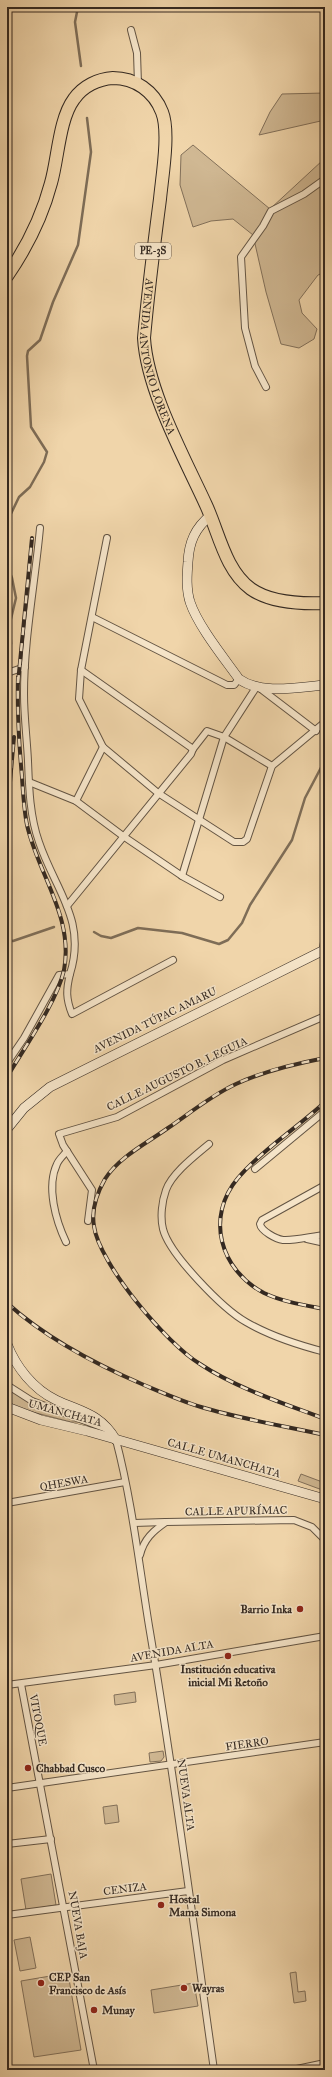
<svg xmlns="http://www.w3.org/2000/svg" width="332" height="2077" font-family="'IM FELL Great Primer',serif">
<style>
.green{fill:#d0b893;stroke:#82705a}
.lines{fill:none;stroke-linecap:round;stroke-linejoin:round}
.stream{stroke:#7e6d57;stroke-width:2.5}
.street-casing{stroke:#635443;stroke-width:8}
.secondary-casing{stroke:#342921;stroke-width:10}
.highway-casing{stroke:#342921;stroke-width:14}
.street{stroke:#f5e4c8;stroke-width:6}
.secondary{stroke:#f5e4c8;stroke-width:9}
.highway{stroke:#f0d5aa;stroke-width:12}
.rail-casing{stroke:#342921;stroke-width:4}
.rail{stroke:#f5e4c8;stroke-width:2.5;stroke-dasharray:8;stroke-linecap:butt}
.poi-dot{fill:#8f2418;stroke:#f5e4c8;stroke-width:1.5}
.labels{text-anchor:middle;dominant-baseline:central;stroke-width:3;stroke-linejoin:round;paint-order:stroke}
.shield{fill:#f5e4c8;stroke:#6e6153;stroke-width:1}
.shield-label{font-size:10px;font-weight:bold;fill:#342921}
.street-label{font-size:11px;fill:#342921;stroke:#f5e4c8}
.poi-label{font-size:11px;font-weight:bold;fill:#342921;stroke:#f5e4c8;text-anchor:start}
</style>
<rect width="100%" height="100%" fill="#f0d5aa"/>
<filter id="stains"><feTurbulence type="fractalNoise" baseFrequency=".005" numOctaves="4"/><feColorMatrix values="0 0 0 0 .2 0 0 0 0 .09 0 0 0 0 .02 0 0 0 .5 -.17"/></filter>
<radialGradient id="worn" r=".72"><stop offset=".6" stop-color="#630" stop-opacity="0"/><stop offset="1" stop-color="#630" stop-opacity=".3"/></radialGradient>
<!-- green -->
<g class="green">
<polygon points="325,93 325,120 259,135 270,112 282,94"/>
<polygon points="193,145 270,209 323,160 325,160 325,272 318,275 299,300 302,313 317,329 314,339 299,348 281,344 266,292 253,235 233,219 211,221 193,227 180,185 181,155"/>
<polygon points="7,1387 80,1421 80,1422 71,1422 17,1408 7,1402"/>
<polygon points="301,1474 325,1483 325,1491 298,1481"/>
<polygon points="135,1692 136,1702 115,1705 114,1695"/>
<polygon points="163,1751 164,1757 161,1761 150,1762 149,1753"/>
<polygon points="117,1805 119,1822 105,1824 103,1807"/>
<polygon points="51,1874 56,1905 26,1910 21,1879"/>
<polygon points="30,1937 36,1968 20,1971 14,1940"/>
<polygon points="296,1972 298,1992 305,1991 306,2001 294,2003 290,1973"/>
<polygon points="68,1973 81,2050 34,2057 21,1981"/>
<polygon points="194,1983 198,2006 154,2013 151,1990"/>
</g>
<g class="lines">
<!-- stream -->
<g class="stream">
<polyline points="78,7 75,22 81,66"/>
<polyline points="7,522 19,497 30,487 44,462 47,452 31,427 27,356 28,351 40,340 53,302 78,245 91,152 87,118"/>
<polyline points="7,565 12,578 16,598 10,623 11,644"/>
<polyline points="94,932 101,936 111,938 138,928 182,933 219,944 228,940 242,923 250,905 292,840 305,798 325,760"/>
<polyline points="7,940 13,941 54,927"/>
</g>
<!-- street casing -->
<g class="street-casing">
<g id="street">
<polyline points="131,30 137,53 138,84"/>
<polyline points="266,387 255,366 245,328 241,257 263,226 271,211 304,194 325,179"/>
<polyline points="107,538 81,670 79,699 103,747 158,793 234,842 243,842 247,839 272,766 325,722"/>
<polyline points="92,617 227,685 234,685 239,679"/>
<polyline points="7,673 25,667"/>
<polyline points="193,749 207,731 224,737 272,766"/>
<polyline points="29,782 76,801 123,836 182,876 220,897"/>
<polyline points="76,801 103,747"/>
<polyline points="182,876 224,737 257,686 316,731"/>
<polyline points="67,906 191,754 193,749 81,670"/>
<path d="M 70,974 C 66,990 66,999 72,1014 L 173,960"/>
<path d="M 7,1063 L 24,1038 L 59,975 L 70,974 C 87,920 55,890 39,842 C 30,817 29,788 28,761 C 27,739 24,717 24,694 C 24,639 35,583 40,528"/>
<path d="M 209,1144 C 196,1155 172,1173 166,1190 C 162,1201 160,1217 163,1229 C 169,1254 223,1309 246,1322 C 270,1336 298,1345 325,1352"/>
<polyline points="255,1169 325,1111"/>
<path d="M 325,1185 L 262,1220 L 260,1224 C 261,1231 276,1239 283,1240 C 294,1241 313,1236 325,1235"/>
<polyline points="88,1221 92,1190 63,1145 59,1134 117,1117 223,1060 325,1016"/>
<polyline points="307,1239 325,1243"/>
<path d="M 66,1242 C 56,1221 46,1187 57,1164 C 59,1159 64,1155 67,1151"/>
<polyline points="7,1385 32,1401 104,1428"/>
<path d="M 116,1440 C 132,1501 139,1564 149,1626 C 174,1773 193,1922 214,2070"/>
<polyline points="7,1503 125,1482"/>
<polyline points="134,1523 165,1522"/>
<path d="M 140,1555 C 144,1539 153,1531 166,1522 L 294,1520 L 312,1527 L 325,1540"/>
<polyline points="21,1684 94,2070"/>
<polyline points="7,1685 156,1665 325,1636"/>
<polyline points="7,1788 325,1742"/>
<polyline points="7,1844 51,1839"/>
<polyline points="7,1915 188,1891"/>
<polyline points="292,2070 325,2063"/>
</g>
</g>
<!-- secondary casing -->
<g class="secondary-casing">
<g id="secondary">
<path d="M 211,515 C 195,528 189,542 188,562 C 187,575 186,589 190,602 C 198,626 224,658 239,679 C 261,695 299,687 325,685"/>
<polyline points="7,1129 24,1108 50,1087 324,950 325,942"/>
<path d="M 7,1344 C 16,1367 33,1389 56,1400 C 81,1412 100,1413 116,1440"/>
<polyline points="7,1407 41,1420 87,1431 325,1499"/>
</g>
</g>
<!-- highway casing -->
<g class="highway-casing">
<g id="highway">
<path id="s1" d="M 7,276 C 27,247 42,217 51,183 C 58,159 59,119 74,99 C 83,86 98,79 113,78 C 135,78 154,91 162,112 C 170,132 162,177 160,199 C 154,245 148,292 144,338 C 147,390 184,457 206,505 C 219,533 225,570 251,589 C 271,603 302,604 325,603"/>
</g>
</g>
<!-- street -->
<use href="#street" class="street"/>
<!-- secondary -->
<use href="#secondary" class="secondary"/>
<!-- highway -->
<use href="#highway" class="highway"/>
<!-- rail casing -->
<g class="rail-casing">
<g id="rail">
<polyline points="18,683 32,538"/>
<polyline points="7,816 14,737"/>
<path d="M 325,1058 C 294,1064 264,1071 236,1084 C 212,1095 190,1113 168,1128 C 147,1143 119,1157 105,1179 C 97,1193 91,1209 94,1226 C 99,1264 167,1344 200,1364 C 238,1389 283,1403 325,1419"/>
<path d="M 7,1077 C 24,1048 57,1002 64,970 C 74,917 38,874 27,825 C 24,810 23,793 22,777 C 19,744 17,711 18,677"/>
<path d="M 325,1102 C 298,1127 261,1151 238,1178 C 205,1217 220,1270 264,1293 C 283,1302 304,1305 325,1309"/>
<path d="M 7,1303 C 47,1339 95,1364 144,1385 C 163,1393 181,1401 201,1407 C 241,1419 284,1426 325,1435"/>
</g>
</g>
<!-- rail -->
<use href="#rail" class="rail"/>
</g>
<!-- markers -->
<g class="poi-dot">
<circle cx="300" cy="1609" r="4"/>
<circle cx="228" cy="1656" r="4"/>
<circle cx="28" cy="1768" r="4"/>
<circle cx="161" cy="1905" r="4"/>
<circle cx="41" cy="1983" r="4"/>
<circle cx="184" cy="1988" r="4"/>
<circle cx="94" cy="2010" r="4"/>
</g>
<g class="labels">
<!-- shield labels -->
<rect class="shield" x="135" y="243" width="36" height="16" rx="3"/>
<g class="shield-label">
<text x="153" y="251">PE-3S</text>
</g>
<!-- street labels -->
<g class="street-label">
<text stroke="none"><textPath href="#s1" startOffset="548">AVENIDA ANTONIO LORENA</textPath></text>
<text transform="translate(155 1020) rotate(-26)">AVENIDA TÚPAC AMARU</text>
<text transform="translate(177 1074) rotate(-26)">CALLE AUGUSTO B. LEGUIA</text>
<text transform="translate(65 1413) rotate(15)">UMANCHATA</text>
<text transform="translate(224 1458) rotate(16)">CALLE UMANCHATA</text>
<text transform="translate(64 1483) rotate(-10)">QHESWA</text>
<text transform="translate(236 1511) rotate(-1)">CALLE APURÍMAC</text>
<text transform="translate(172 1651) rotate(-10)">AVENIDA ALTA</text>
<text transform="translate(38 1720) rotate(79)">VITOQUE</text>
<text transform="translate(247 1744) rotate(-8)">FIERRO</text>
<text transform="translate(186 1795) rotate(82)">NUEVA ALTA</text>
<text transform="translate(125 1889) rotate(-7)">CENIZA</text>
<text transform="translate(78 1925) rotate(80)">NUEVA BAJA</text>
</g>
<!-- poi labels -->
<g class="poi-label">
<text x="292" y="1609" text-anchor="end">Barrio Inka</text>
<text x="228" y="1669" text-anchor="middle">Institución educativa<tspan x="228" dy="13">inicial Mi Retoño</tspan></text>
<text x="36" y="1768">Chabbad Cusco</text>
<text x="169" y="1899">Hostal<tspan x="169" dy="13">Mama Simona</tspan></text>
<text x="49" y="1977">CEP San<tspan x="49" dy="13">Francisco de Asís</tspan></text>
<text x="192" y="1988">Wayras</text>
<text x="102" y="2010">Munay</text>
</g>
</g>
<!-- margin -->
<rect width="332" height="2077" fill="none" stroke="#f0d5aa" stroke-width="24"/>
<rect x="8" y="8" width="316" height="2061" fill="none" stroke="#342921" stroke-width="2"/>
<rect x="12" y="12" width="308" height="2053" fill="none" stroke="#342921"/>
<rect width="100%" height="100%" filter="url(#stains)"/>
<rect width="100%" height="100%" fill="url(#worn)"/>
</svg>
